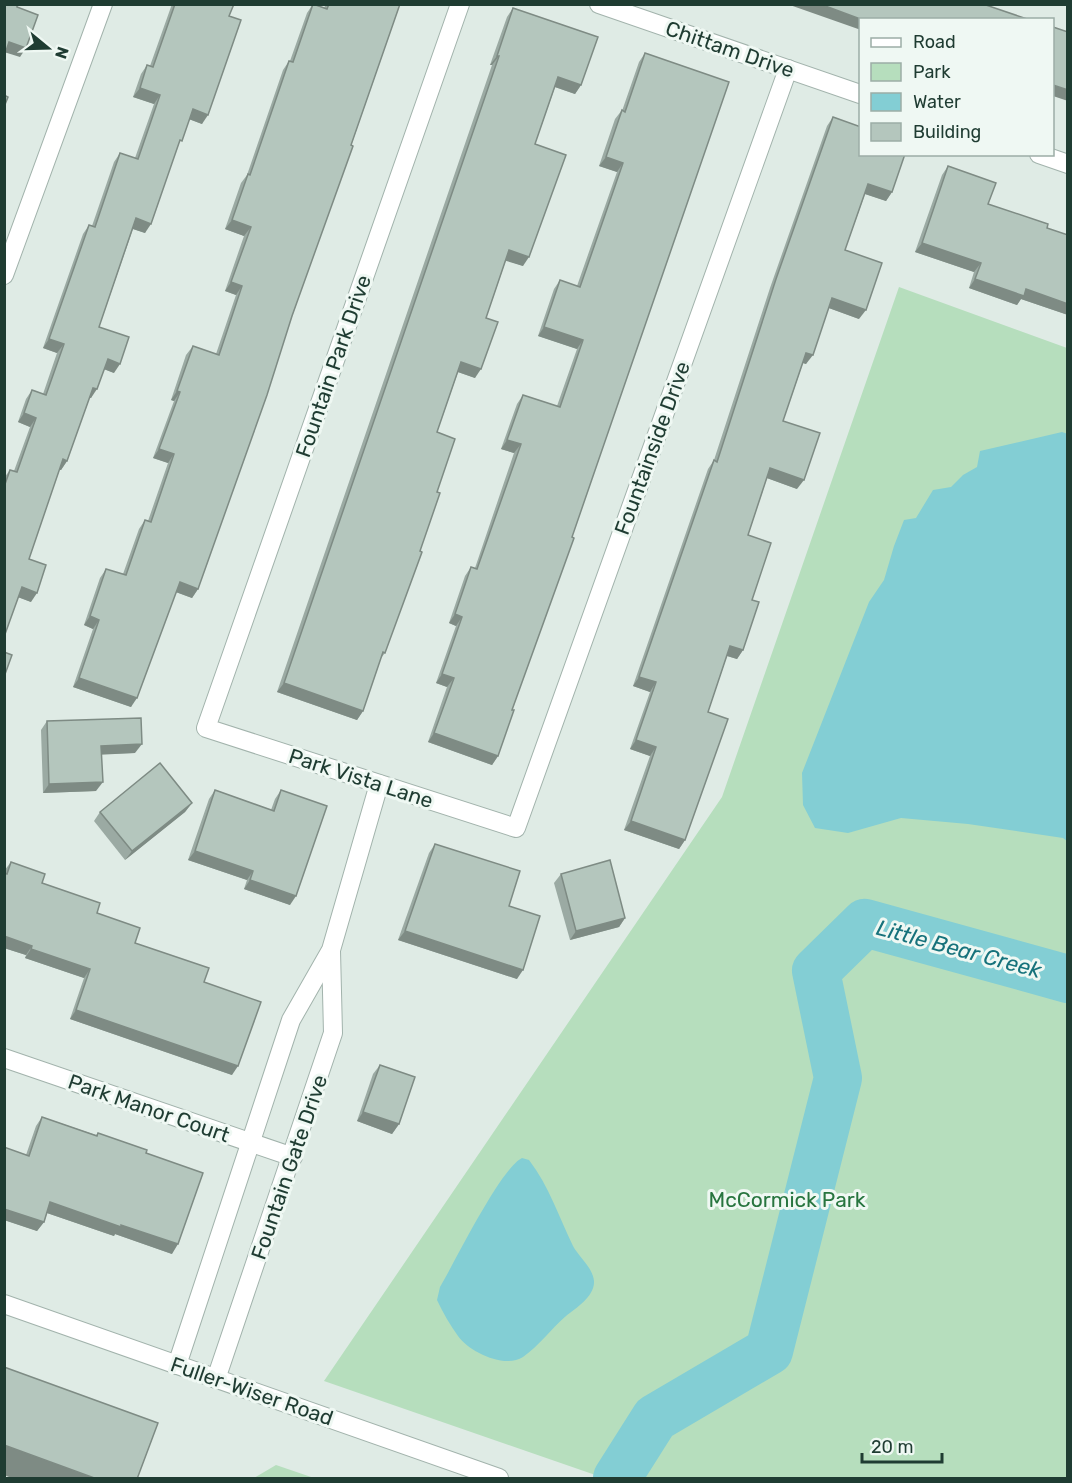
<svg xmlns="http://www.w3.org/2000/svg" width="1072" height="1483" font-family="Rubik,sans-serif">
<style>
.green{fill:#b6debd}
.water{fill:#83ced4}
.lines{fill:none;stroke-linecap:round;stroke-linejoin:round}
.river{stroke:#83ced4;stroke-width:48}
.minor-casing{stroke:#a2b3ac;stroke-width:20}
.tertiary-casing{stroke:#a2b3ac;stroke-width:20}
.minor{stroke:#fff;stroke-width:18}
.tertiary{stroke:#fff;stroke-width:18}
.wall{fill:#9baaa3}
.shaded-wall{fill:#7e8b84}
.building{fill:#b4c6bd;stroke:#7e8b84;stroke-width:1.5}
.labels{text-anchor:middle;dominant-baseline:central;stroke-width:6;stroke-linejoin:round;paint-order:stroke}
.street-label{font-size:21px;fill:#1f3c32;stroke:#eff8f3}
.park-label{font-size:21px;fill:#27753f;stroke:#eff8f3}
.water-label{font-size:22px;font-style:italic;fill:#16727b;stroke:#eff8f3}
</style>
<rect width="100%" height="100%" fill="#dfebe5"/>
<!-- green -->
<g class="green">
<polygon points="899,287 1067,348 1067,1478 604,1478 324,1381 722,797"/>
<polygon points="276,1465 314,1478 254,1478"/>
</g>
<!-- water -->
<g class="water">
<polygon points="1062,432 1068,434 1067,841 1063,838 968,824 901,818 848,833 815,828 803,805 802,773 869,602 884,580 894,546 904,520 916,518 933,490 951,487 963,475 977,467 980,451"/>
<path d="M 522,1158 L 529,1160 C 549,1186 559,1217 573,1246 C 579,1257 593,1268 594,1281 C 595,1296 576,1308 566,1316 C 551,1329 539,1346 523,1357 C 505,1369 469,1352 458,1336 C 450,1325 443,1313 437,1300 L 440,1287 C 455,1262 500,1169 522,1158 Z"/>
</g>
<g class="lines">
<!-- river -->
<polyline class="river" points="617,1478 655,1418 769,1351 838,1078 816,971 865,923 1068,979"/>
<!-- minor casing -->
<g class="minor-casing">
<g id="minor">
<polyline points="460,4 206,728 516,828 788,69"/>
<polyline points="599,4 860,94"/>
<polyline points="1039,154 1068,164"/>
<polyline points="4,275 103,4"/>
<polyline points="4,1058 293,1157"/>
<polyline points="177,1365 291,1020 331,950 379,784"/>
<polyline points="216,1379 333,1033 331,951"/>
</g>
</g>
<!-- tertiary casing -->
<g class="tertiary-casing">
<polyline id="tertiary" points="4,1304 499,1478"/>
</g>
<!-- minor -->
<use href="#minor" class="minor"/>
<!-- tertiary -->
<use href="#tertiary" class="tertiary"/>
</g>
<!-- wall -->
<g class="wall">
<polygon points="172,4 234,4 229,16 202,124 189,119 177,147 145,233 133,229 99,327 114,373 104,369 91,398 89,398 67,461 61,470 59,470 29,559 31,602 18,597 4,637 4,478 10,470 14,471 30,427 18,422 26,399 32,390 43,394 57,353 43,348 83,234 89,225 92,226 114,162 120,153 135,158 154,104 133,97 141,74 147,65 150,66"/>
<polygon points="313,4 324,8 326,4 400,4 198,589 192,598 176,592 131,707 73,687 93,629 84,625 100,578 106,569 123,574 139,529 145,520 148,521 168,463 153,458 174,401 171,400 186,355 193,346 216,354 236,295 225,291 244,236 225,229 241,183 247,175 283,70 289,61 290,61 307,13"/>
<polygon points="513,8 581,85 575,94 555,87 535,144 523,266 506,260 486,318 475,378 458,372 437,432 437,492 385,653 381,658 363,711 357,720 277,692 492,65 490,65 507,17"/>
<polygon points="645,53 512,710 498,756 492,765 428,742 447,687 436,683 456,626 449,623 465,576 471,567 475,568 514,453 501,449 517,404 523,395 557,406 577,349 538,336 554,289 560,280 577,286 617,172 599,166 615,119 622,110 622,111 639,62"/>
<polygon points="833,117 892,192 886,201 865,194 845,250 859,319 829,308 806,364 803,363 783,421 797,489 767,478 748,535 752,600 743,650 737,659 727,656 708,712 685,840 679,849 624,830 650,756 630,749 650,692 633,686 708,469 714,460 770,288 827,126"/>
<polygon points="948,166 988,204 1047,228 1068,235 1068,315 1021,299 1017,305 969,288 974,272 915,252 942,175"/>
<polygon points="47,721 135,753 102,754 96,791 43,793 41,730"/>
<polygon points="215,790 271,810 275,799 281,790 290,905 244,889 247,880 188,860 209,799"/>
<polygon points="192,803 185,812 125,860 94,821 100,812"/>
<polygon points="435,844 509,906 517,979 398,940 429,853"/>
<polygon points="11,862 42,883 97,913 135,943 204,982 232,1075 70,1019 84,978 25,958 26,955 4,948 4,871"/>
<polygon points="561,874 625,918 619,927 570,940 554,883"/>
<polygon points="380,1065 399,1124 392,1134 357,1121 373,1074"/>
<polygon points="42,1117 96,1135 98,1133 146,1153 172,1254 115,1234 114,1236 47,1213 44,1222 37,1231 4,1220 4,1147 26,1155 36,1126"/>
</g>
<!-- shaded-wall -->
<g class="shaded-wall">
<polygon points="787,4 820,4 863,20 861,20 861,30"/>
<polygon points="9,42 26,48 20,57 4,52"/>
<polygon points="497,56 499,56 492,65 490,65"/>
<polygon points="558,77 581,85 575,94 552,86"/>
<polygon points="1053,85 1068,90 1068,101 1053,96"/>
<polygon points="140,88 160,95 154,104 133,97"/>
<polygon points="193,109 208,115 202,124 186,118"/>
<polygon points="606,157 623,163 617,172 599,166"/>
<polygon points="868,184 892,192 886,201 862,193"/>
<polygon points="136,218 151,224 145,233 130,228"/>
<polygon points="232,220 251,227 244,236 225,229"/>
<polygon points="922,243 981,263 974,272 915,252"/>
<polygon points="509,250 529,257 523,266 503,260"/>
<polygon points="975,279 1026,289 1068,304 1068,315 1021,299 1017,305 969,288"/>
<polygon points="231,282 242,286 236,295 225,291"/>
<polygon points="832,298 866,310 859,319 826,307"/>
<polygon points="544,327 583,340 577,349 538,336"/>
<polygon points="49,339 64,344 57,353 43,348"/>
<polygon points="806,353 813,355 806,364 800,362"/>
<polygon points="108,359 120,364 114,373 101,368"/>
<polygon points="461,362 481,369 475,378 455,371"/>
<polygon points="93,388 97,389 91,398 87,397"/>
<polygon points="177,391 180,392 174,401 171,400"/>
<polygon points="24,413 36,418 30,427 18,422"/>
<polygon points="507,440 521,444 514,453 501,449"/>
<polygon points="159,449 174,454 168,463 153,458"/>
<polygon points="63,459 67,461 61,470 57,469"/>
<polygon points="770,468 804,480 797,489 764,477"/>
<polygon points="180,582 198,589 192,598 173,591"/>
<polygon points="22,587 37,593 31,602 15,596"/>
<polygon points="455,614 462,617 456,626 449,623"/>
<polygon points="90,616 99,620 93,629 84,625"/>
<polygon points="730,646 743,650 737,659 724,655"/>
<polygon points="442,674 454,678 447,687 436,683"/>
<polygon points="639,677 656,682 650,692 633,686"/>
<polygon points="79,678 137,698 131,707 73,687"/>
<polygon points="284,683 363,711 357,720 277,692"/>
<polygon points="434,733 498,756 492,765 428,742"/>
<polygon points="636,740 656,747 650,756 630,749"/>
<polygon points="142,744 135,753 95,755 101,746"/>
<polygon points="103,782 96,791 43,793 49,784"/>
<polygon points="192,803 185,812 125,860 132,851"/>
<polygon points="631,821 685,840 679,849 624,830"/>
<polygon points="195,851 253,871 247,880 188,860"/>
<polygon points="250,880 296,896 290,905 244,889"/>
<polygon points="625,918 619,927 570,940 576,931"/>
<polygon points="405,931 523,970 517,979 398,940"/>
<polygon points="4,936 32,946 26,955 4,948"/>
<polygon points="31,949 90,969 84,978 25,958"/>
<polygon points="76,1010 238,1066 232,1075 70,1019"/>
<polygon points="363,1112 399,1124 392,1134 357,1121"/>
<polygon points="50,1202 121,1225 178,1244 172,1254 115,1234 114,1236 44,1212"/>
<polygon points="4,1209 44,1222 37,1231 4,1220"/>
<polygon points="4,1445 97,1479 14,1479 4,1475"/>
</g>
<!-- building -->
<g class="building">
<polygon points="4,4 17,4 17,7 38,15 26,48 9,42 4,57"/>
<polygon points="175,4 234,4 229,16 241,20 208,115 193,109 182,141 180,140 151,224 136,218 99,327 129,337 120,364 108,359 97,389 93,388 67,461 63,459 29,559 46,565 37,593 22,587 4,637 4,487 10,470 17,472 36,418 24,413 32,390 46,395 64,344 49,339 89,225 95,227 120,153 138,159 160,95 140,88 147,65 153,67"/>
<polygon points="313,4 327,9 329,4 400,4 351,145 353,146 292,316 267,395 198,589 180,582 137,698 79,678 99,620 90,616 106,569 126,575 145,520 151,522 174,454 159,449 180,392 177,391 193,346 219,355 242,286 231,282 251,227 232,220 248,174 250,175 289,61 293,62"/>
<polygon points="820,4 983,4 1030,20 863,20"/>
<polygon points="513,8 598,37 581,85 558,77 535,144 566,155 529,257 509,250 486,318 498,322 481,369 461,362 437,432 455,439 437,492 440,493 420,551 422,552 385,653 383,652 363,711 284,683 499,56 497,56"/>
<polygon points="1053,27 1068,32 1068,90 1053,85"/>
<polygon points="645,53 729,82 572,537 574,538 512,710 514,710 498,756 434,733 454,678 442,674 462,617 455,614 471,567 477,569 521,444 507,440 523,395 560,407 583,340 544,327 560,280 580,287 623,163 606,157 622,110 625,112"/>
<polygon points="4,95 8,97 4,107"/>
<polygon points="833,117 861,127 861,154 905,154 892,192 868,184 845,250 882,263 866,310 832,298 813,355 806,353 783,421 820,433 804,480 770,468 748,535 771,543 752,600 759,602 743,650 730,646 708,712 728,719 685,840 631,821 656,747 636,740 656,682 639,677 714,460 717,462 776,279"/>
<polygon points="948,166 996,183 988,204 1048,224 1047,228 1068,235 1068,304 1026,289 1024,296 975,279 981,263 922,243"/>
<polygon points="4,652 12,655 4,677"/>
<polygon points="141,718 142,744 101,746 103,782 49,784 47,721"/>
<polygon points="160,763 192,803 132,851 100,812"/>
<polygon points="215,790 274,811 281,790 327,806 296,896 250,880 253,871 195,851"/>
<polygon points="435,844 520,871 509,906 540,916 523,970 405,931"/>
<polygon points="610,860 625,918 576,931 561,874"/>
<polygon points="11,862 45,874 42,883 100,903 97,913 140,928 135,943 209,968 204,982 261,1002 238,1066 76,1010 90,969 31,949 32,946 4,936 4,873 7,874"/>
<polygon points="380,1065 415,1077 399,1124 363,1112"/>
<polygon points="42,1117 97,1136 98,1133 147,1150 146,1153 203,1173 178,1244 121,1225 121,1227 50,1202 44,1222 4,1209 4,1147 29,1156"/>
<polygon points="4,1367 158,1423 137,1479 97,1479 4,1445"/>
</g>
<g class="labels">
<!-- street labels -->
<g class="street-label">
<text transform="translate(730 49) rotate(19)">Chittam Drive</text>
<text transform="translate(333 366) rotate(-71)">Fountain Park Drive</text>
<text transform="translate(652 448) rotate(-70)">Fountainside Drive</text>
<text transform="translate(361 778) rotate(18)">Park Vista Lane</text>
<text transform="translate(149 1108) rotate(19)">Park Manor Court</text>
<text transform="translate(289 1167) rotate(-71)">Fountain Gate Drive</text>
<text transform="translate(252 1391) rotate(19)">Fuller-Wiser Road</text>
</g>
<!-- park labels -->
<g class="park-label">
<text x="787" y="1199">McCormick Park</text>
</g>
<!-- water labels -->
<g class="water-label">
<text transform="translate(959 949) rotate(15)">Little Bear Creek</text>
</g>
</g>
<!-- border -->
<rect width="1072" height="1483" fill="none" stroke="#1f3c32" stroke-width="12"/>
<!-- legend -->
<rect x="859" y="18" width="195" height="138" fill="#eff8f3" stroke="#9cada6" stroke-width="1.5"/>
<rect x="871" y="38" width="30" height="9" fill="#ffffff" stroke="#9cada6" stroke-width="1.5"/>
<text x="913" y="48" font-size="18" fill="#1f3c32">Road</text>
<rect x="871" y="63" width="30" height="18" fill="#b6debd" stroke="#9cada6" stroke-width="1.5"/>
<text x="913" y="78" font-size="18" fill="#1f3c32">Park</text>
<rect x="871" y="93" width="30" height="18" fill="#83ced4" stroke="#9cada6" stroke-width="1.5"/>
<text x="913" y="108" font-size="18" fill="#1f3c32">Water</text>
<rect x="871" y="123" width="30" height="18" fill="#b4c6bd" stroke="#9cada6" stroke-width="1.5"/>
<text x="913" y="138" font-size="18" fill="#1f3c32">Building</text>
<!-- north arrow -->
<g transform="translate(48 48) rotate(109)" stroke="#eff8f3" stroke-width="4.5" paint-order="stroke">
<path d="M0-4.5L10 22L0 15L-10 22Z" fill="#1f3c32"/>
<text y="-9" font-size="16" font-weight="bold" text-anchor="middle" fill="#1f3c32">N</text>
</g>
<!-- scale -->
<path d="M862 1453v9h80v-9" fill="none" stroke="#1f3c32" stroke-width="3"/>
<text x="871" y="1453" font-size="18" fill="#1f3c32" stroke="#eff8f3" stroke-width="4.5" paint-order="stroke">20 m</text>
</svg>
